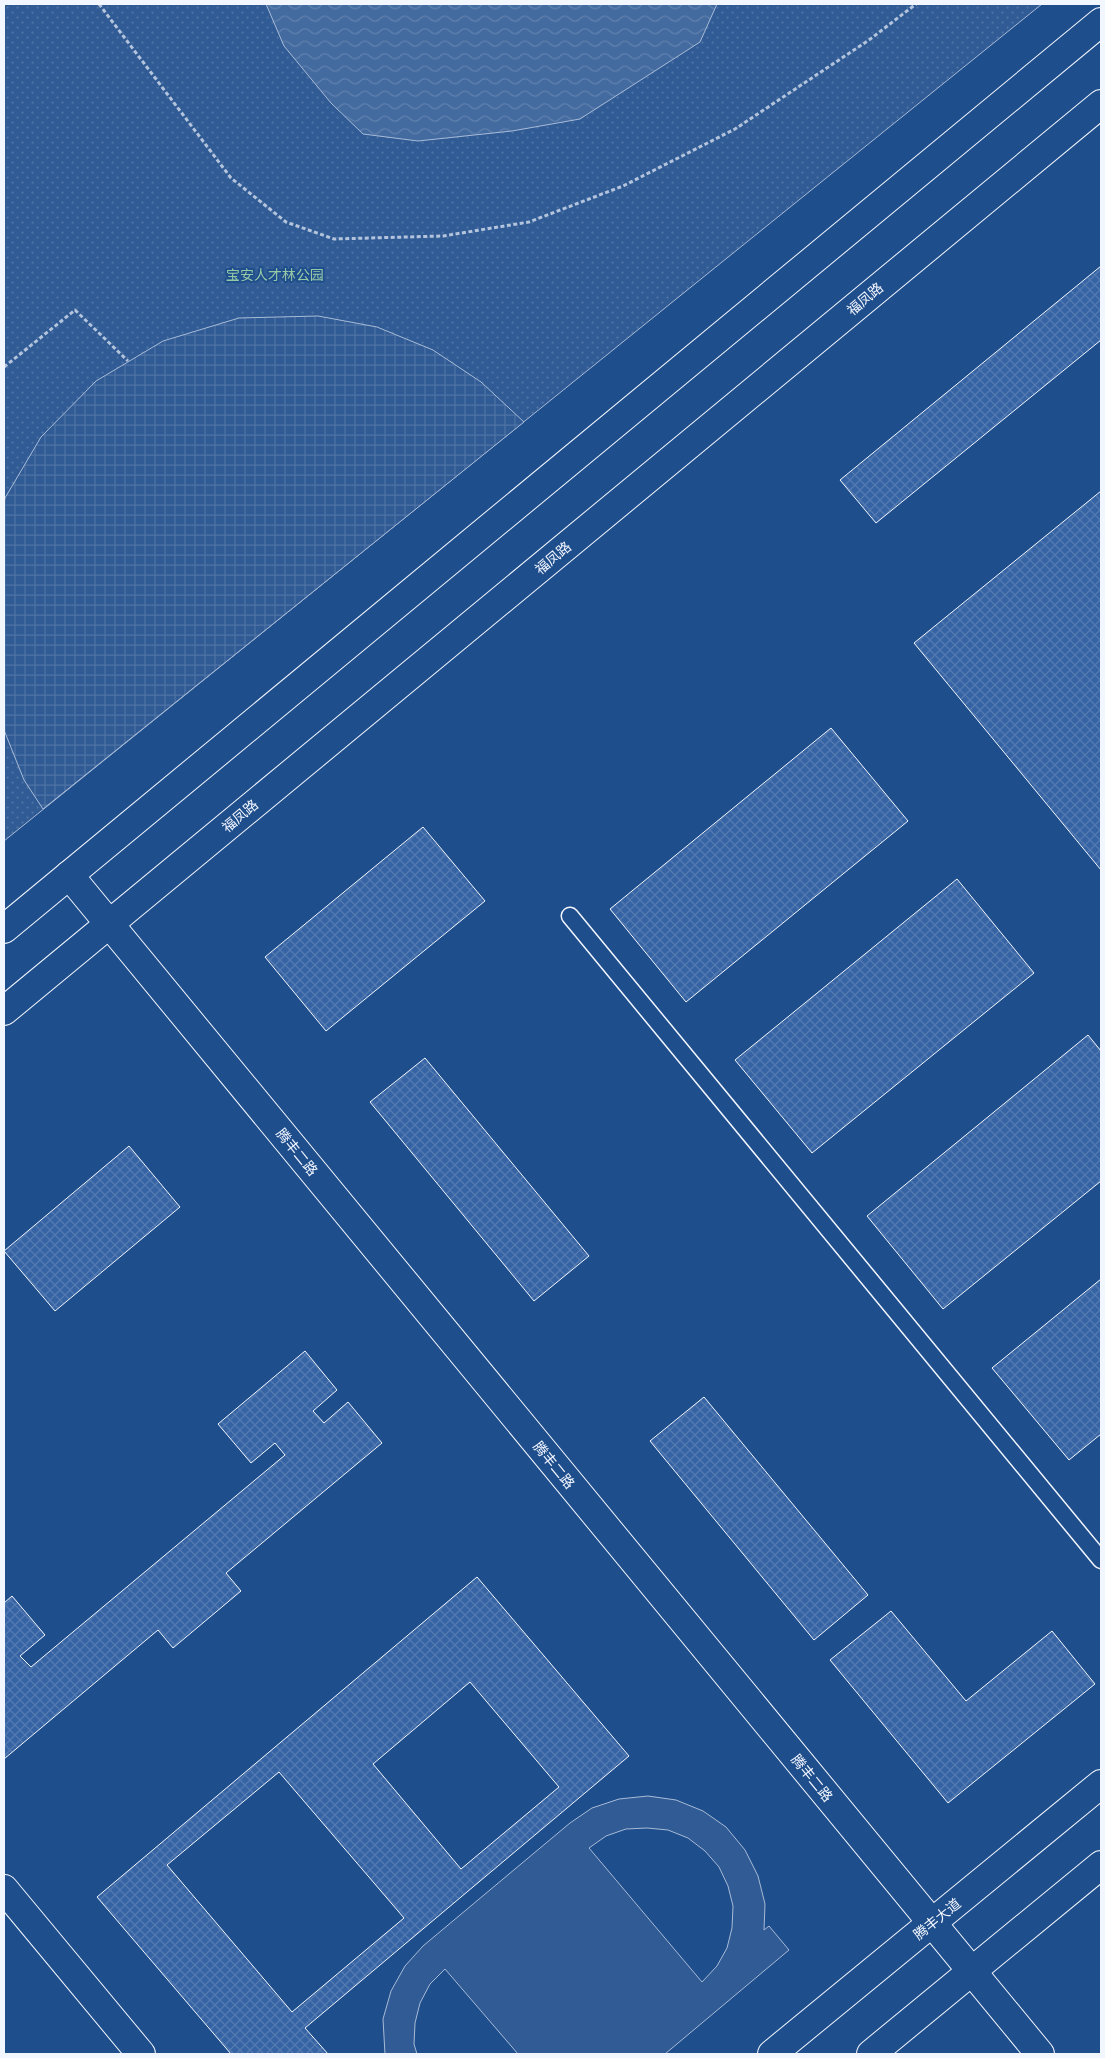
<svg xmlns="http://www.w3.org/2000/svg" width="1105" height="2058" font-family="Helvetica,'Noto Sans SC',sans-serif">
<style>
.built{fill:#305b95;stroke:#a8bbd7;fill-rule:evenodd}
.park{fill:url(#park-dots);stroke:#a8bbd7}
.plaza{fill:url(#plaza-grid);stroke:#a8bbd7}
.water{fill:url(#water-waves);stroke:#a8bbd7}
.building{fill:url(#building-cross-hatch);stroke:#f2f6ff;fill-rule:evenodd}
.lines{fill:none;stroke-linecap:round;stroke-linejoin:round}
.service-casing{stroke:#f2f6ff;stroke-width:19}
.minor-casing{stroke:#f2f6ff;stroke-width:30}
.tertiary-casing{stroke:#f2f6ff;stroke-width:30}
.secondary-casing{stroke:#f2f6ff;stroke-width:30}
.path{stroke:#b3c4dc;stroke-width:3;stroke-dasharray:4 2.5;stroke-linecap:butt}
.service{stroke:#1f4e8c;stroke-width:16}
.minor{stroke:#1f4e8c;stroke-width:28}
.tertiary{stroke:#1f4e8c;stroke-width:28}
.secondary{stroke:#1f4e8c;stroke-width:28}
.labels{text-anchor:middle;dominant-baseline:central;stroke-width:4;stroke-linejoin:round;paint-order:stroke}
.park-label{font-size:14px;fill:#97c8a6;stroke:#1f4e8c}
.street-label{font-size:14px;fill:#f2f6ff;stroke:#1f4e8c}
</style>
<defs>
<pattern id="park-dots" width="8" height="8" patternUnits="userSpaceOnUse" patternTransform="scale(1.25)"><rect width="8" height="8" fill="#305b95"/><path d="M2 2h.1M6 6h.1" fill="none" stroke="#4e73a5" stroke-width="1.8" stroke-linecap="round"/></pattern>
<pattern id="plaza-grid" width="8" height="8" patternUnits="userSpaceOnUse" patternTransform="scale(1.25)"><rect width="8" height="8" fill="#305b95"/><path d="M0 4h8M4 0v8" fill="none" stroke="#4e73a5"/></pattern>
<pattern id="water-waves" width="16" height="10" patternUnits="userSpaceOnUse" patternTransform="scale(1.25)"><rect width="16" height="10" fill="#446ba0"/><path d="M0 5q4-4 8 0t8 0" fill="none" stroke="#5f81ae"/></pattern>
<pattern id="building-cross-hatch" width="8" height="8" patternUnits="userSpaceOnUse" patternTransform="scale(1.25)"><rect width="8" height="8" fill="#3563a3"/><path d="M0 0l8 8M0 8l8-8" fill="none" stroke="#537ab1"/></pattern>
</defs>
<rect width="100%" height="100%" fill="#1f4e8c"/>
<!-- built -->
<path class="built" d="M 648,1796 L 676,1800 L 703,1811 L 726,1827 L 745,1850 L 758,1876 L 765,1904 L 764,1930 L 769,1926 L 789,1950 L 665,2054 L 518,2054 L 445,1969 L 430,1984 L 420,2003 L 415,2023 L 414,2044 L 417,2054 L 385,2054 L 383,2019 L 391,1991 L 405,1966 L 423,1946 L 570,1823 L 592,1808 L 619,1799 ZM 647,1828 L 668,1830 L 688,1838 L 705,1851 L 719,1867 L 728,1886 L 733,1906 L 732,1928 L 727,1948 L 717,1966 L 702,1982 L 589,1848 L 606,1836 L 626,1829 Z"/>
<!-- park -->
<polygon class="park" points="4,4 1042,4 4,841"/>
<!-- plaza -->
<polygon class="plaza" points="318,316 377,327 433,350 481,382 524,422 43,809 24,780 4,730 4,503 5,498 41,437 96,381 163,341 239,318"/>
<!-- water -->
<polygon class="water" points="266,4 717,4 700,42 580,119 512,131 418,141 363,134 331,103 284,46"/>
<!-- building -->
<g class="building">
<polygon points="1101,266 1101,340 876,523 840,480"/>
<polygon points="1101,491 1101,870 914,643"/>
<polygon points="831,728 908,821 686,1002 610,909"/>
<polygon points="423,827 485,901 326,1031 265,957"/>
<polygon points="957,879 1034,973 812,1153 735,1060"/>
<polygon points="1088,1035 1101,1051 1101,1181 943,1309 867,1216"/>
<polygon points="425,1058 589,1256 534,1301 370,1102"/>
<polygon points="129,1146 180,1207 55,1311 4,1251"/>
<polygon points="1101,1279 1101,1434 1069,1460 992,1368"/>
<polygon points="305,1351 337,1390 313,1411 324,1423 348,1402 382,1443 226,1573 241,1591 173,1648 158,1630 4,1759 4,1603 12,1596 45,1635 20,1656 31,1667 285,1455 275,1443 251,1463 218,1424"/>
<polygon points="704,1397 868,1595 814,1640 650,1441"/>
<path d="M 477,1577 L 629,1756 L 305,2028 L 328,2054 L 231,2054 L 97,1897 ZM 470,1682 L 559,1787 L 461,1869 L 373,1764 ZM 279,1772 L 404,1918 L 292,2012 L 167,1865 Z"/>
<polygon points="891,1611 966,1701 1052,1631 1095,1684 948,1803 830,1660"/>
</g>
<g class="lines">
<!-- service casing -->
<g class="service-casing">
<polyline id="service" points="570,916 1101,1560"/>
</g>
<!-- minor casing -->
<g class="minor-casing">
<polyline id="minor" points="4,1889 141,2054"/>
</g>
<!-- tertiary casing -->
<g class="tertiary-casing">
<g id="tertiary">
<polyline points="69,875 1040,2054"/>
<polyline points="772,2054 1101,1784"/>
<polyline points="871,2054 1101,1865"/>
</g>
</g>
<!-- secondary casing -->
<g class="secondary-casing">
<g id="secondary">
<polyline points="4,929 1101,22"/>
<polyline points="4,1011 1101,104"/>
</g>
</g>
<!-- path -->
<g class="path">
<polyline points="99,4 231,178 286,222 334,239 443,236 529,222 623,186 735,129 869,40 916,4"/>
<polyline points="4,367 75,310 128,361"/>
</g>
<!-- service -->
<use href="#service" class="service"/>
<!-- minor -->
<use href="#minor" class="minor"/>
<!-- tertiary -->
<use href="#tertiary" class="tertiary"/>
<!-- secondary -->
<use href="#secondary" class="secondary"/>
</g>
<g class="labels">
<!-- park labels -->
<g class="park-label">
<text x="275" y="275">宝安人才林公园</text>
</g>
<!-- street labels -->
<g class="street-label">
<text transform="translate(865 299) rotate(-40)">福凤路</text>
<text transform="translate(553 558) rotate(-40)">福凤路</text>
<text transform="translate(240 816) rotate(-40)">福凤路</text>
<text transform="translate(297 1152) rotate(51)">腾丰二路</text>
<text transform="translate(554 1465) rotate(51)">腾丰二路</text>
<text transform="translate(812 1778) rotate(51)">腾丰二路</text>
<text transform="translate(937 1919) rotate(-39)">腾丰大道</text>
</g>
</g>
<!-- border -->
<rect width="1105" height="2058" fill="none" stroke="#f2f6ff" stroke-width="10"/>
</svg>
